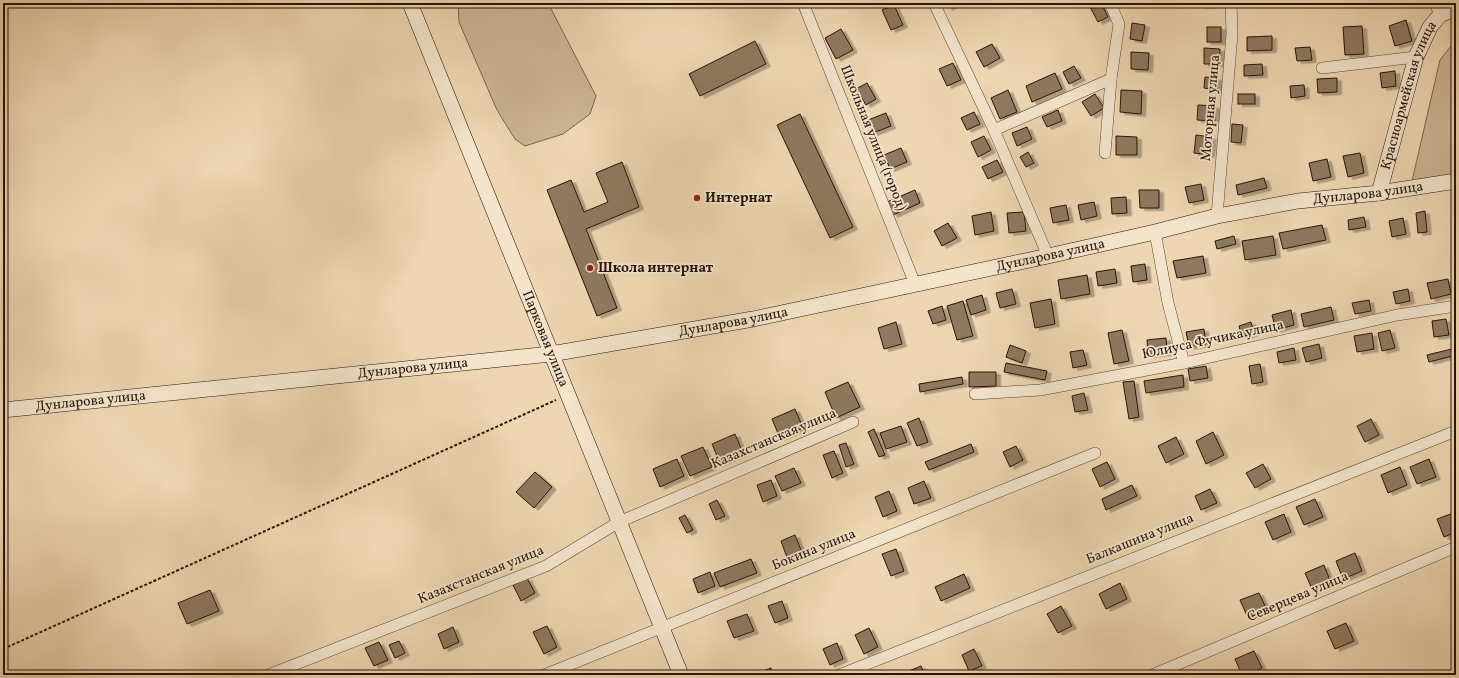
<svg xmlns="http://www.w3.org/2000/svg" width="1459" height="678" font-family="Vollkorn,serif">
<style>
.green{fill:#ccb594;stroke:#7a644e}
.building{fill:#8e785f;stroke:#281207;filter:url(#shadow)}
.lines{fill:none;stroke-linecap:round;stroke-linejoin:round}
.street-casing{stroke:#594332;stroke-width:12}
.secondary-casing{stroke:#281207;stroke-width:16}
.path{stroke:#281207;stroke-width:2;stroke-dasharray:3 2;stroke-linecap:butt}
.street{stroke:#f3e4cc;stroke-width:11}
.secondary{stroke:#f3e4cc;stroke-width:15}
.poi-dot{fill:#8f2418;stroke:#f3e4cc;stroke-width:1.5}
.labels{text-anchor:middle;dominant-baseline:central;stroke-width:3.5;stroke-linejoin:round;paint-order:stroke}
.street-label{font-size:14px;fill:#281207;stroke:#f3e4cc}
.poi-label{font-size:14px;font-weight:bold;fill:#281207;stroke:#f3e4cc;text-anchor:start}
</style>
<defs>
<filter id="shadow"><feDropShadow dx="4.5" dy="2.5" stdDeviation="0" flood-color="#0004"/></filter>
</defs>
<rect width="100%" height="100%" fill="#edd6b1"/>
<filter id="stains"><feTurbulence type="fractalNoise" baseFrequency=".005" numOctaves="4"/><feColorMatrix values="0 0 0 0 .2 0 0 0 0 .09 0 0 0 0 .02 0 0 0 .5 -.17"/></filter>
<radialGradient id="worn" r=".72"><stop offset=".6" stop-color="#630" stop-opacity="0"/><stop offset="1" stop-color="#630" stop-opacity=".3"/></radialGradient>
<!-- green -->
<g class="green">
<polygon points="458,3 548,3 596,96 590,114 563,134 525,146 515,139 497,110 459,22"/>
<polygon points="1456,40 1456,175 1412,181 1440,60"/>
</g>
<!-- building -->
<g class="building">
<polygon points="945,3 957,3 948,8"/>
<polygon points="1093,3 1101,3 1108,17 1098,22 1089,5"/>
<polygon points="1201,3 1218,3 1218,4 1201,6"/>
<polygon points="894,5 903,25 891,30 882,10"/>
<polygon points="1406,20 1412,41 1395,46 1389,26"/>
<polygon points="1132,23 1145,25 1142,41 1130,39"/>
<polygon points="1362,26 1364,54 1345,55 1343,27"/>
<rect x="1207" y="27" width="14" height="15"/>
<polygon points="841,29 853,50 836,59 825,38"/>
<polygon points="1272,36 1272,50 1247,51 1247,37"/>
<polygon points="755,41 766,64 700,96 689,74"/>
<polygon points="992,44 1000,58 984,67 976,52"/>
<polygon points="1310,47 1312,60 1297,61 1295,48"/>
<polygon points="1204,48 1220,49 1219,64 1204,64"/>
<polygon points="1131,52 1149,53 1148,70 1131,69"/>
<polygon points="953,63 961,80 947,86 939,69"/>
<polygon points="1262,64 1263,75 1244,76 1244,65"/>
<polygon points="1074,66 1081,78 1069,84 1063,72"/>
<polygon points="1395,71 1396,86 1382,88 1380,73"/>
<polygon points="1055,73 1062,89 1032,102 1026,86"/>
<polygon points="1205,77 1218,78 1217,90 1204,88"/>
<polygon points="1337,78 1337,92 1318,93 1317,79"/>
<polygon points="867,83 876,99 866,105 856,89"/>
<polygon points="1304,85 1305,96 1291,98 1290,86"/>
<polygon points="1008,90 1017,112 1000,119 991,98"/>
<polygon points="1121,90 1142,91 1141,114 1120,112"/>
<polygon points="1095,94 1104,108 1091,116 1082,102"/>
<rect x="1238" y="94" width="17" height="10"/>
<polygon points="1198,105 1215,106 1215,121 1197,120"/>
<polygon points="1058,110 1062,121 1047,127 1042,117"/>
<polygon points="974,112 980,124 967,130 961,118"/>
<polygon points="886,113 891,126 873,133 868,120"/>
<polygon points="800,114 853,227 830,238 777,125"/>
<polygon points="1232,124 1243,125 1241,143 1231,142"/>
<polygon points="1027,127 1032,139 1017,146 1012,133"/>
<polygon points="1196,135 1212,137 1210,155 1194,153"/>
<polygon points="984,136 991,150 978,157 971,142"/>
<polygon points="1116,136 1137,137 1137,155 1116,155"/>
<polygon points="901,148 907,162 890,169 884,155"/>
<polygon points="1028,152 1034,163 1026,167 1020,157"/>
<polygon points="1360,153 1364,173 1348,177 1343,156"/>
<polygon points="1327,159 1331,177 1313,181 1309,163"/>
<polygon points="997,160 1003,172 988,179 982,167"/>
<polygon points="622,162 639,207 586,229 617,308 597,316 547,190 571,180 584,212 608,202 596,173"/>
<polygon points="1264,178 1267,188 1238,195 1236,185"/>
<polygon points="1201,184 1204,200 1189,203 1185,187"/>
<polygon points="915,190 920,203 893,215 887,202"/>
<polygon points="1139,190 1159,190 1159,208 1140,208"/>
<polygon points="1126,197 1127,213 1112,214 1111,198"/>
<polygon points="1094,202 1097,216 1081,220 1078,205"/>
<polygon points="1066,205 1069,220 1053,223 1050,208"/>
<polygon points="1425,211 1427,232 1418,233 1416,213"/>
<polygon points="991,212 994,231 975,235 972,216"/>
<polygon points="1024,212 1026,231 1009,233 1007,213"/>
<polygon points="1364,217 1366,227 1349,230 1348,220"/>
<polygon points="1403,218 1406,234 1392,237 1389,221"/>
<polygon points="948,223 957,238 942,246 934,231"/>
<polygon points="1322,225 1326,240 1283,249 1279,233"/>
<polygon points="1234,236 1236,244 1217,249 1215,241"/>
<polygon points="1273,236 1276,255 1245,260 1242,241"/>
<polygon points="1203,256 1206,273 1177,278 1173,261"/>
<polygon points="1145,264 1147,280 1133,282 1131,266"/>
<polygon points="1115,269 1117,283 1098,286 1096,272"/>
<polygon points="1087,275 1090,294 1061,299 1058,280"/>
<polygon points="1448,279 1451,294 1431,299 1427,283"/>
<polygon points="1012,289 1016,304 1000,308 996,293"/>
<polygon points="1408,289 1410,301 1396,304 1393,292"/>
<polygon points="982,295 986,310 971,315 966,300"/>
<polygon points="1051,299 1055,324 1035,328 1030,303"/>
<polygon points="1369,300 1371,311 1355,314 1352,303"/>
<polygon points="963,301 973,336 957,340 947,306"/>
<polygon points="942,306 946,320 933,324 928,311"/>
<polygon points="1331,307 1334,320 1304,327 1301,314"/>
<polygon points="1291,310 1294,325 1276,330 1272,315"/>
<polygon points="1446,319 1449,335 1434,337 1432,321"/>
<polygon points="896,322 902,344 884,349 878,328"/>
<polygon points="1251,322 1254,333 1242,337 1239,326"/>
<polygon points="1204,329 1206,344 1189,347 1186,332"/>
<polygon points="1122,330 1129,361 1114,364 1108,333"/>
<polygon points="1390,330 1395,348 1382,351 1378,333"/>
<polygon points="1372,333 1374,349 1357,352 1354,336"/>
<polygon points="1166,338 1167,353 1148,355 1147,340"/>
<polygon points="1319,344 1322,358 1306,362 1302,348"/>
<polygon points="1010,345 1026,351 1022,363 1006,357"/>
<polygon points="1294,348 1296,360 1279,363 1277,352"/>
<polygon points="1456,348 1456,355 1429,362 1427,355"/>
<polygon points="1083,350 1087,365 1073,368 1070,352"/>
<polygon points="1006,363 1047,371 1045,380 1004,372"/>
<polygon points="1260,364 1263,382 1252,384 1249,366"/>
<polygon points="1206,366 1208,378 1190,381 1188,369"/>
<polygon points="969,372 996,372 996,386 969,387"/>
<polygon points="1183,375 1184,387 1146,393 1144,381"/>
<polygon points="962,377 963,384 920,392 919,384"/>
<polygon points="1134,381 1139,417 1129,419 1123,382"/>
<polygon points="848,382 860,407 836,418 825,392"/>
<polygon points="1084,393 1088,410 1075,412 1072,396"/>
<polygon points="795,409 803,428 780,438 772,419"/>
<polygon points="919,418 928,442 917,446 907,423"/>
<polygon points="1371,419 1379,435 1365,442 1357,426"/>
<polygon points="901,426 907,442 886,449 880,433"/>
<polygon points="874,429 885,455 879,457 868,432"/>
<polygon points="1213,432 1224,455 1206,464 1196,441"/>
<polygon points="735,434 743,453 720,463 712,444"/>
<polygon points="1176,437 1184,454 1166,463 1158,446"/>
<polygon points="846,443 854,464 846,467 839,445"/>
<polygon points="971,444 974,452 929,470 925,462"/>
<polygon points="1016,446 1023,460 1010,467 1003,452"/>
<polygon points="703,447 712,467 690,476 681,456"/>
<polygon points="834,451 843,473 832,478 823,455"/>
<polygon points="677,459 684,476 660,487 653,469"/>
<polygon points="1429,459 1436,477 1417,484 1410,467"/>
<polygon points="1107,462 1115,479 1100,487 1092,469"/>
<polygon points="1263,464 1271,479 1255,488 1246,473"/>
<polygon points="1400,467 1407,485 1388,493 1381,475"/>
<polygon points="794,468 801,483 782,491 775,476"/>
<polygon points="535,472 552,487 534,508 516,492"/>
<polygon points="771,480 777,496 763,502 757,485"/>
<polygon points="924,481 931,498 914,504 908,488"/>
<polygon points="1132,485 1137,496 1106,510 1102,499"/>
<polygon points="1210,489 1217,503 1201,510 1195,496"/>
<polygon points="889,491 897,511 883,517 875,497"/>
<polygon points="1315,499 1323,517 1304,525 1296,507"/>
<polygon points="717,500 725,516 716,520 709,504"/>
<polygon points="1456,512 1456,532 1444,537 1437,519"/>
<polygon points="1284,514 1291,532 1273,540 1265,522"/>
<polygon points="685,515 693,530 687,533 679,518"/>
<polygon points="795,535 803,555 788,560 781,541"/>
<polygon points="896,549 904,571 891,576 882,554"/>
<polygon points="1355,553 1362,571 1343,579 1336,561"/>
<polygon points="751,559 757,573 720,587 714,573"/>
<polygon points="1324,565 1331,583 1313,591 1305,573"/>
<polygon points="710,572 715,586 698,593 693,579"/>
<polygon points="964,574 970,588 941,601 935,587"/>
<polygon points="527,578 535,593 521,601 513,585"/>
<polygon points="1120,583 1127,599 1106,609 1099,594"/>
<polygon points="210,590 219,611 187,624 178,603"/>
<polygon points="1259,593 1267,610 1248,618 1240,600"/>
<polygon points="782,601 788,618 775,623 768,606"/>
<polygon points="1061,606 1072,626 1058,633 1047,614"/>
<polygon points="747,614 754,631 734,638 727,621"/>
<polygon points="1346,623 1354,641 1335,649 1327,631"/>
<polygon points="547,626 557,647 544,654 533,632"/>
<polygon points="453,627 459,642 444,649 438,634"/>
<polygon points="869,628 878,647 864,654 855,635"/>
<polygon points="399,641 405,653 395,658 389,645"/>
<polygon points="379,642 388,660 374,666 365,648"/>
<polygon points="837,643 843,659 830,665 823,649"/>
<polygon points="974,649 982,666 969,671 962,655"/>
<polygon points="1254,651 1262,668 1246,675 1242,675 1235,659"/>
<polygon points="921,666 925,675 905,675 904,673"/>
<polygon points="771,668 773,675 756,675 756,674"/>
</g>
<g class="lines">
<!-- street casing -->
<g class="street-casing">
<g id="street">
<polyline points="803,3 915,284"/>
<polyline points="934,3 994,130 1048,256"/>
<polyline points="1435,3 1440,15"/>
<polyline points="1322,68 1416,57"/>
<polyline points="994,130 1111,79"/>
<polyline points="1105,153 1111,79 1119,24 1110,3"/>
<polyline points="1217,216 1232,34 1231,3"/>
<polyline points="1155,232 1168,303 1184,363"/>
<polyline points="975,394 1040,390 1184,363 1397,315 1456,306"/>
<polyline points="268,675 546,566 619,522 853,422"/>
<polyline points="544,675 1095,453"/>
<polyline points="839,675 1456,431"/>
<polyline points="1152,675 1456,547"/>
<polyline points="1455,675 1456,675"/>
</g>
</g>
<!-- secondary casing -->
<g class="secondary-casing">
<g id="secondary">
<path id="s1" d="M 410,3 L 681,675"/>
<path id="s2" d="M 1379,193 L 1416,57 L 1430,27 L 1440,15 L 1456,8"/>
<path id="s3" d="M 3,410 L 551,354 L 753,319 L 1048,256 L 1155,232 L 1217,216 L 1298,201 L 1379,193 L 1456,181"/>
</g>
</g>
<!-- path -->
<polyline class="path" points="3,649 556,400"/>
<!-- street -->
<use href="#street" class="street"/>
<!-- secondary -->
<use href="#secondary" class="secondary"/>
</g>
<!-- markers -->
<g class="poi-dot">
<circle cx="697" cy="198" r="4"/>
<circle cx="590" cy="268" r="4"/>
</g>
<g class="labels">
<!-- street labels -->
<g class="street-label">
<text stroke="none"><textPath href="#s2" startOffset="102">Красноармейская улица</textPath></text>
<text transform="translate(1211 108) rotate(-85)">Моторная улица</text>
<text transform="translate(873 138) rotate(68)">Школьная улица (город)</text>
<text stroke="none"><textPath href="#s3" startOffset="1384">Дунларова улица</textPath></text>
<text stroke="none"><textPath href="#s3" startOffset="1060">Дунларова улица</textPath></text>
<text stroke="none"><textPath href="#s3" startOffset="736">Дунларова улица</textPath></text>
<text stroke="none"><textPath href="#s1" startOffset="362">Парковая улица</textPath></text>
<text transform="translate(1213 340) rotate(-12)">Юлиуса Фучика улица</text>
<text stroke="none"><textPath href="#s3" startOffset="412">Дунларова улица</textPath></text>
<text stroke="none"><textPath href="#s3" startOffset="88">Дунларова улица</textPath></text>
<text transform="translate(774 439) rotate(-23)">Казахстанская улица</text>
<text transform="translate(1140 539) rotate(-22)">Балкашина улица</text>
<text transform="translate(814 550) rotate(-22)">Бокина улица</text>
<text transform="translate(481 575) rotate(-22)">Казахстанская улица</text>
<text transform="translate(1298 597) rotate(-23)">Северцева улица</text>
</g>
<!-- poi labels -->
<g class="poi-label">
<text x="705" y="198">Интернат</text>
<text x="598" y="268">Школа интернат</text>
</g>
</g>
<!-- margin -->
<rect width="1459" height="678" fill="none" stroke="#edd6b1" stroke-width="16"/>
<rect x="4" y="4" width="1451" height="670" fill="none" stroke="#281207" stroke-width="2"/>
<rect x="8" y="8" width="1443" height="662" fill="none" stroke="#281207"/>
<rect width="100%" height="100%" filter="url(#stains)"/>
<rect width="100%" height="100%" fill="url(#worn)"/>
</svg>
